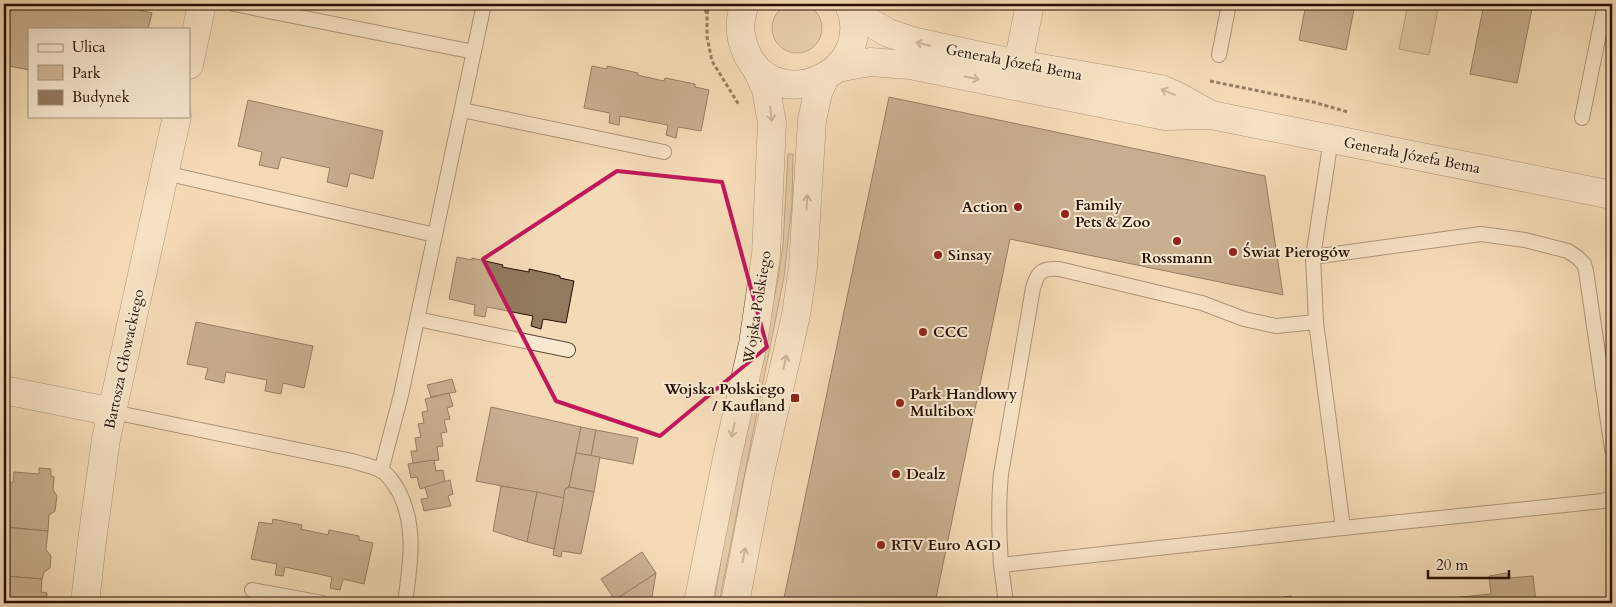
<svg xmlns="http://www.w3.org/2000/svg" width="1616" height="607" font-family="Cardo,serif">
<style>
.green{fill:#d1b898;stroke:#7c644c}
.building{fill:#927a5f;stroke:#271000}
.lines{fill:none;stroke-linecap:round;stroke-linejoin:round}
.service-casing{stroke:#5a432e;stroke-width:16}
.minor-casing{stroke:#5a432e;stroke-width:29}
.tertiary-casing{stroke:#5a432e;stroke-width:29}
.path{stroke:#271000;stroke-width:3;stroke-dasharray:4 2.5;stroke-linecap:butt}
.service{stroke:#f8e8d0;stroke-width:14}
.minor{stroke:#f8e8d0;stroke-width:28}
.tertiary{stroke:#f8e8d0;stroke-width:28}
.oneway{stroke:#9a8772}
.marked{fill:none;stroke:#c2185b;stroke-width:4;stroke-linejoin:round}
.poi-dot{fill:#8f2418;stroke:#f8e8d0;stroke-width:2}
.labels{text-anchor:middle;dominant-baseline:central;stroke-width:4;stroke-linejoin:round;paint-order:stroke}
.street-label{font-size:15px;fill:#271000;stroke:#f8e8d0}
.poi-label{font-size:15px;font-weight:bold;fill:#271000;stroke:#f8e8d0;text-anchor:start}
</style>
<rect width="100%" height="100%" fill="#f4dbb7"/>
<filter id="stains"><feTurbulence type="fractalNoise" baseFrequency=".004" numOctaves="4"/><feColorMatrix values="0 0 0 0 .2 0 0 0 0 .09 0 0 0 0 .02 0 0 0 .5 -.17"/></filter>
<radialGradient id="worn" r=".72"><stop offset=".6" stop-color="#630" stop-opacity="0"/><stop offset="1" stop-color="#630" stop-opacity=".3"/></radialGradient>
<!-- green -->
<g class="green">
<circle cx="797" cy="28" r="25"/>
<polygon points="1408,4 1439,4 1429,55 1399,49"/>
<polygon points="788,154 793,154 792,204 784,277 719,603 714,603 729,512 778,279 783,245"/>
</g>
<!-- building -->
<g class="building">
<polygon points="4,4 113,4 152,13 148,29 29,29 29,70 4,65"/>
<polygon points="1306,4 1355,4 1346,50 1299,40"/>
<polygon points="1484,4 1533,4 1517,83 1470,74"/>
<polygon points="592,66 607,69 607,66 638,73 637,75 664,81 665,78 695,84 695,87 709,90 701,131 678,127 676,138 666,135 668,125 620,116 619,125 609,123 610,113 584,108"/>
<polygon points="889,97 1265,176 1283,295 1010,239 935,603 783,603"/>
<polygon points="248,100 383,131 373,179 350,173 347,187 327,182 330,168 281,157 278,169 259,165 262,152 238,146"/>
<polygon points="457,257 472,260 472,258 503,265 502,267 529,272 529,269 560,276 560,278 574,281 566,323 543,319 541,329 531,326 533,316 487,307 485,317 474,315 475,305 449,299"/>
<polygon points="196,322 313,346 304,388 283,383 281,394 265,391 267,380 226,372 224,383 205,379 208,368 187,364"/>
<polygon points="452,379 456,392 431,397 427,385"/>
<polygon points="449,393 453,406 447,408 450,419 444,420 447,432 441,433 443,446 437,447 439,460 413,463 411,451 417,451 415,438 421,437 418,424 424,423 422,412 428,411 425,399"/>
<polygon points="491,407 581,427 569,487 565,489 564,498 476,481"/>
<polygon points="581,427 596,430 591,456 576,453"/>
<polygon points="596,430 638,438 633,464 591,456"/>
<polygon points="576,453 600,457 594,492 569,487"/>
<polygon points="434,460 436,471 443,470 445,482 420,489 417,477 411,478 408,464"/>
<polygon points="39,468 51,469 51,476 54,477 53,490 57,496 55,511 49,515 48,531 4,527 8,482 13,483 14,472 39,474"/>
<polygon points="450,480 453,494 448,496 451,506 424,511 421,499 428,498 425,487"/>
<polygon points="501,486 537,492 527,542 493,531"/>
<polygon points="569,487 594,492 581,554 562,551 561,557 553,555 565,489"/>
<polygon points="537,492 564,498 554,549 527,542"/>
<polygon points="273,519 302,525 301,529 328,535 329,530 359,536 359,540 373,543 364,584 343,579 340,590 330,588 332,577 285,567 283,576 275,575 277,564 251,559 259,522 272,524"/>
<polygon points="4,527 48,531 46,550 51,556 50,568 44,572 42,579 4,576"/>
<polygon points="642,552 656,573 615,600 601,579"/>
<polygon points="656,573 651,603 610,603 615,600"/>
<polygon points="1507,573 1508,578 1533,576 1536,602 1404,603 1491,594 1489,576"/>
<polygon points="4,576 42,579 41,592 47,593 46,603 4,603"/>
<polygon points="1291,596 1291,603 1270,603 1273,603 1272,599"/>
</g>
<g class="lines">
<!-- service casing -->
<g class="service-casing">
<g id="service">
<polyline points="234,4 474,52"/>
<polyline points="1219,55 1229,4"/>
<polyline points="462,110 664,152"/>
<polyline points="1582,118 1605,4"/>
<polyline points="1331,139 1313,257 1316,322 1343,528 1603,501 1609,499 1612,496"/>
<polyline points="165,173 435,235"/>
<polyline points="1313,257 1481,234 1525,240 1568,251 1577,257 1584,264 1586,271 1612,449"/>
<polyline points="417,319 568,350"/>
<path d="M 1316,322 L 1276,326 L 1244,319 L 1202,303 L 1059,269 C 1042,268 1038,271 1033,288 L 1001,474 C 998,505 999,534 1001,565 L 1343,528"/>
<path d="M 113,412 L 352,461 C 361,464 373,466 382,471 C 390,476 394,484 399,492 C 417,528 410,565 405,603"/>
<polyline points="381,471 401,395 484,4"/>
<polyline points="1001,565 1006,603"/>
<polyline points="252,590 323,603"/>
</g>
</g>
<!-- minor casing -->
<g class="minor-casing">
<g id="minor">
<polyline points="850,7 870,22 888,33 916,42 1018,64 1161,89 1175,95 1211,115"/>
<polyline points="1018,64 1030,4"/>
<polyline points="189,65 202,4"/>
<polyline points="837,68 870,62 910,65 1165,116 1211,115 1612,195"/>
<polyline points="4,390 113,412"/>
<polyline points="85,603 92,541 106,439 177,116"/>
</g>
</g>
<!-- tertiary casing -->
<g class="tertiary-casing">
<g id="tertiary">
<path d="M 745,4 C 738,22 739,38 748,56 C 779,116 878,73 849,4"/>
<polyline points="698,603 727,458 753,344 766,255 772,123 766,89 756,68"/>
<polyline points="735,603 759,477 796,315 803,267 812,120 818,93 825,77"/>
</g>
</g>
<!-- path -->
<g class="path">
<polyline points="702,4 707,14"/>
<polyline points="710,4 707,14 707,37 712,61 739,105"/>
<polyline points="1210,81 1313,102 1348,112"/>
</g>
<!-- service -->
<use href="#service" class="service"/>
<!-- minor -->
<use href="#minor" class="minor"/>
<!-- tertiary -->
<use href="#tertiary" class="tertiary"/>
</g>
<!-- one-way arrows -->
<defs><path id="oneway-shaft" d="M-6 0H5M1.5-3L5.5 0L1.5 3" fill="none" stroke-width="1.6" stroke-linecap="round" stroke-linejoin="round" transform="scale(1.25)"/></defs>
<g class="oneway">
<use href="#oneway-shaft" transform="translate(923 44) rotate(-167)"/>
<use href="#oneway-shaft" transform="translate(972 78) rotate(11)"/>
<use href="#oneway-shaft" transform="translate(1168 92) rotate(-158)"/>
<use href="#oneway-shaft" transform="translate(771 114) rotate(83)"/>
<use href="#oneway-shaft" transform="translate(807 202) rotate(-87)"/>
<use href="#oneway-shaft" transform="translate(785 362) rotate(-77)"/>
<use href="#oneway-shaft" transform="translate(733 430) rotate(103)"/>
<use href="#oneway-shaft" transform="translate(744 555) rotate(-79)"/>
</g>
<!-- marked area -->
<path d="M0 0H1616V607H0ZM 617,171 L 722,182 L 767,347 L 660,436 L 556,401 L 483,259 Z" fill="#f4dbb7" fill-opacity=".55" fill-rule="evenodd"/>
<path class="marked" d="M 617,171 L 722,182 L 767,347 L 660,436 L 556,401 L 483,259 Z"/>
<!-- markers -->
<g class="poi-dot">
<circle cx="1018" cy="207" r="5"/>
<circle cx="1065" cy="214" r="5"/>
<circle cx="1177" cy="241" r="5"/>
<circle cx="1233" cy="252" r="5"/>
<circle cx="938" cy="255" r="5"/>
<circle cx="923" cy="332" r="5"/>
<rect x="790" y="393" width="10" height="10" rx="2.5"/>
<circle cx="900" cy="403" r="5"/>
<circle cx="896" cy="474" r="5"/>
<circle cx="881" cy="545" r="5"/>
</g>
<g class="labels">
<!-- street labels -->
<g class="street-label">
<text transform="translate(1014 62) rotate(11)">Generała Józefa Bema</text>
<text transform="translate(1412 155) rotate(11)">Generała Józefa Bema</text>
<text transform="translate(757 307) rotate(-81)">Wojska Polskiego</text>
<text transform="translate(124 359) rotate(-78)">Bartosza Głowackiego</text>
</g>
<!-- poi labels -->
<g class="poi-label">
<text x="1075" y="205">Family<tspan x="1075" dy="17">Pets &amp; Zoo</tspan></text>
<text x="1008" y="207" text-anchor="end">Action</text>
<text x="1243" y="252">Świat Pierogów</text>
<text x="948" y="255">Sinsay</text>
<text x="1177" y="258" text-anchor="middle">Rossmann</text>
<text x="933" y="332">CCC</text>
<text x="785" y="389" text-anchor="end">Wojska Polskiego<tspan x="785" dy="17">/ Kaufland</tspan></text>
<text x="910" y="394">Park Handlowy<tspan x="910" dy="17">Multibox</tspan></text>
<text x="906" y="474">Dealz</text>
<text x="891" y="545">RTV Euro AGD</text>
</g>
</g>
<!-- margin -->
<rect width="1616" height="607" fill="none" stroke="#f4dbb7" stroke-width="20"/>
<rect x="5" y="5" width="1606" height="597" fill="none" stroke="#271000" stroke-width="2.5"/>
<rect x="10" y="10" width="1596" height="587" fill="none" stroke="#271000"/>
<!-- legend -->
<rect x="28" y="28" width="162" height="90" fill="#f8e8d0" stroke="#a4927d"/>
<rect x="38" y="44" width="25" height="8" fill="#f8e8d0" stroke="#a4927d"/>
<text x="72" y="52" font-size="15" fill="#271000">Ulica</text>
<rect x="38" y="65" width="25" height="15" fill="#d1b898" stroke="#a4927d"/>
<text x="72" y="78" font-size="15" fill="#271000">Park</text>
<rect x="38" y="90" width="25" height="15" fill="#927a5f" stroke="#a4927d"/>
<text x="72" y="102" font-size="15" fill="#271000">Budynek</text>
<!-- scale -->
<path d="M1428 570v8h81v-8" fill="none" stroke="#271000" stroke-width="2.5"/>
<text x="1436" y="570" font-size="15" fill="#271000" stroke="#f8e8d0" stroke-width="4" paint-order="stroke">20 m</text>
<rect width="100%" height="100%" filter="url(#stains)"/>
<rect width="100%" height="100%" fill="url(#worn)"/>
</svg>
